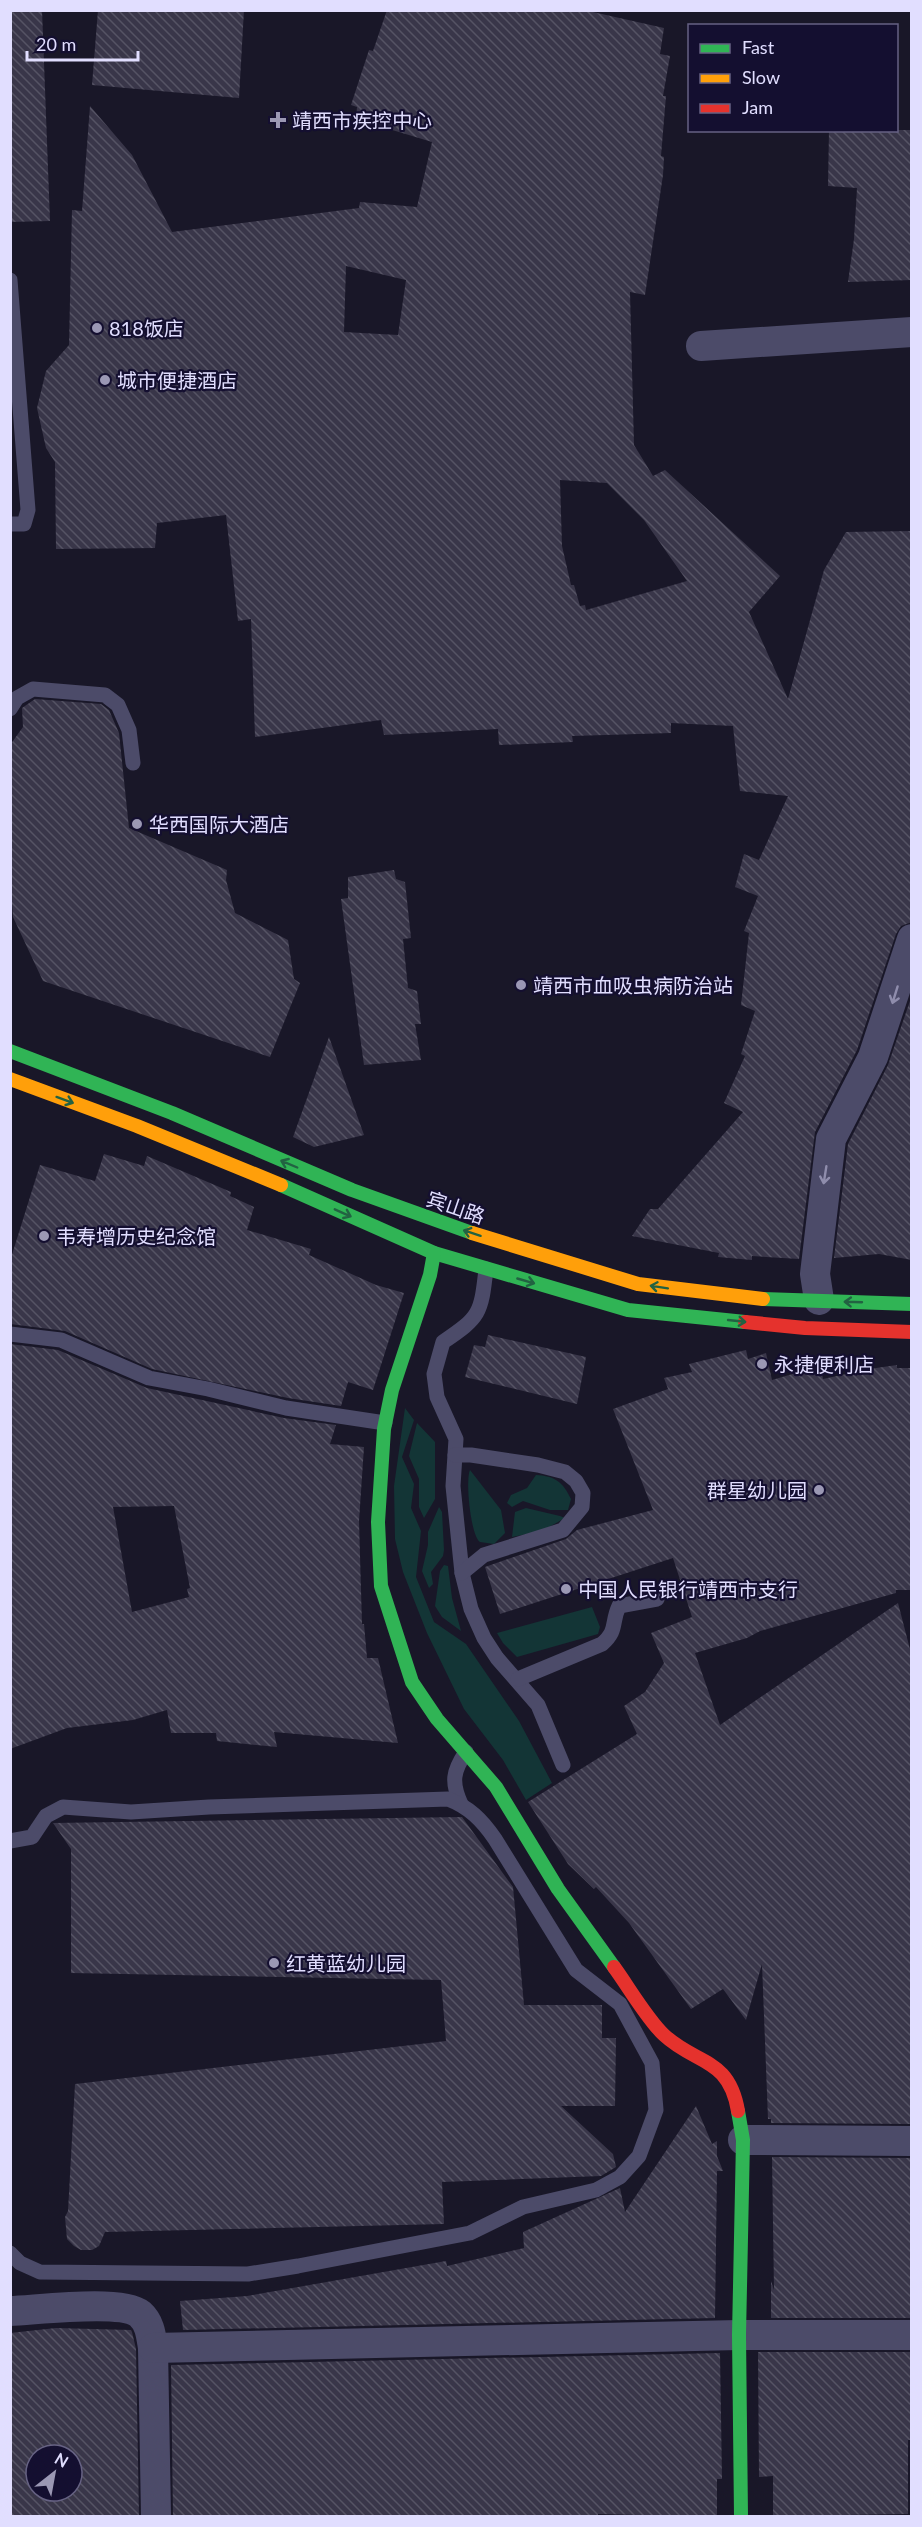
<svg xmlns="http://www.w3.org/2000/svg" width="922" height="2527" font-family="Lato,'Noto Sans SC',sans-serif">
<style>
.green{fill:#133536}
.building{fill:url(#building-back-hatch);fill-rule:evenodd}
.lines{fill:none;stroke-linecap:round;stroke-linejoin:round}
.lane{stroke:#4c4b69;stroke-width:15}
.street{stroke:#4c4b69;stroke-width:30}
.fast{stroke:#30b455;stroke-width:14}
.slow{stroke:#ff9f0a;stroke-width:14}
.jam{stroke:#e5322d;stroke-width:14}
.oneway{stroke:#8f8dac}
.oneway2{stroke:#226242}
.poi-dot{fill:#9b98b4;stroke:#140f30;stroke-width:2}
.labels{text-anchor:middle;dominant-baseline:central;stroke-width:4.5;stroke-linejoin:round;paint-order:stroke}
.poi-label{font-size:20px;fill:#e1deff;stroke:#140f30;text-anchor:start}
.street-label{font-size:20px;fill:#e1deff;stroke:#140f30}
</style>
<defs>
<pattern id="building-back-hatch" width="6" height="6" patternUnits="userSpaceOnUse" patternTransform="scale(1.5)"><rect width="6" height="6" fill="#393649"/><path d="M-1 5l2 2M0 0l6 6M5-1l2 2" fill="none" stroke="#555364"/></pattern>
</defs>
<rect width="100%" height="100%" fill="#191728"/>
<!-- green -->
<g class="green">
<polygon points="405,1408 414,1420 402,1457 414,1484 411,1508 421,1531 416,1577 434,1622 466,1644 519,1721 552,1783 526,1800 503,1760 464,1709 427,1633 403,1572 395,1539 394,1486"/>
<polygon points="417,1423 435,1442 435,1499 424,1518 419,1507 419,1479 409,1456"/>
<path d="M 470,1470 L 501,1510 L 505,1533 L 494,1544 L 480,1542 C 471,1537 465,1481 470,1470 Z"/>
<path d="M 536,1475 C 555,1476 563,1482 571,1499 L 568,1510 L 550,1510 L 523,1501 L 512,1507 L 507,1503 L 511,1495 L 527,1488 Z"/>
<polygon points="439,1507 442,1512 444,1550 443,1556 431,1572 433,1584 429,1588 422,1571 428,1545 428,1532"/>
<polygon points="526,1508 560,1516 565,1518 542,1531 512,1537 515,1512"/>
<polygon points="444,1565 448,1566 452,1598 461,1631 442,1617 435,1606 440,1571"/>
<polygon points="592,1607 600,1627 598,1634 517,1657 503,1643 497,1633"/>
</g>
<!-- building -->
<g class="building">
<polygon points="10,10 42,10 50,221 10,222"/>
<polygon points="98,10 244,10 239,98 92,85"/>
<path d="M 387,10 L 584,10 L 664,28 L 660,54 L 670,56 L 663,96 L 666,96 L 661,156 L 664,157 L 663,175 L 645,295 L 630,292 L 634,445 L 653,476 L 665,470 L 780,576 L 749,612 L 788,699 L 824,570 L 846,532 L 912,531 L 912,922 L 901,926 L 896,934 L 857,1050 L 815,1132 L 799,1259 L 752,1256 L 752,1260 L 718,1257 L 719,1253 L 632,1236 L 650,1209 L 658,1209 L 743,1112 L 724,1103 L 745,1056 L 741,1054 L 755,1011 L 741,1005 L 749,933 L 744,931 L 758,896 L 735,887 L 744,854 L 759,860 L 788,796 L 740,791 L 733,726 L 671,723 L 671,733 L 572,736 L 573,742 L 499,745 L 498,729 L 384,735 L 381,720 L 255,737 L 251,619 L 238,621 L 226,515 L 157,523 L 155,548 L 56,549 L 55,462 L 46,448 L 37,408 L 46,371 L 69,345 L 72,210 L 82,211 L 90,106 L 132,155 L 172,232 L 359,208 L 360,202 L 417,207 L 432,142 L 356,119 L 357,107 L 351,105 L 369,50 L 373,51 ZM 346,266 L 406,280 L 398,335 L 344,332 ZM 560,480 L 607,483 L 644,520 L 687,581 L 586,610 L 585,605 L 580,606 L 574,585 L 571,585 L 562,546 Z"/>
<polygon points="829,130 912,130 912,280 848,282 854,239 857,188 828,186"/>
<polygon points="35,699 101,704 109,710 119,733 129,828 227,870 226,880 235,913 288,940 294,979 300,983 270,1057 43,981 13,917 10,878 10,745 23,727 22,708"/>
<polygon points="394,870 396,879 405,882 411,938 403,939 408,988 417,991 421,1024 415,1024 421,1060 364,1065 341,899 348,898 348,877"/>
<polygon points="912,995 912,1260 879,1254 834,1258 848,1144 888,1065"/>
<polygon points="329,1037 364,1135 314,1147 293,1137"/>
<polygon points="104,1154 144,1166 147,1156 231,1192 230,1196 254,1207 247,1230 311,1249 309,1255 376,1285 404,1293 373,1390 348,1382 341,1406 288,1398 152,1369 65,1331 10,1324 10,1261 40,1165 95,1181"/>
<polygon points="488,1335 586,1357 577,1404 465,1377 474,1345 485,1347"/>
<path d="M 10,1344 L 58,1350 L 147,1388 L 284,1418 L 336,1425 L 330,1444 L 364,1447 L 359,1521 L 362,1624 L 364,1624 L 367,1658 L 378,1658 L 398,1743 L 274,1732 L 277,1747 L 217,1741 L 216,1733 L 171,1733 L 167,1710 L 133,1720 L 67,1728 L 10,1749 ZM 174,1506 L 190,1588 L 187,1589 L 189,1597 L 132,1612 L 113,1507 Z"/>
<polygon points="746,1350 748,1359 766,1353 772,1380 796,1373 796,1376 821,1369 823,1379 869,1369 897,1365 897,1368 912,1368 912,1590 896,1590 896,1593 760,1631 747,1638 695,1653 720,1725 898,1603 912,1657 912,2124 771,2123 771,2119 768,2119 762,1964 746,2020 723,1989 691,2009 629,1923 596,1887 594,1889 568,1864 528,1802 637,1734 624,1706 645,1692 664,1663 651,1633 692,1617 673,1558 500,1614 485,1567 566,1539 577,1530 653,1510 613,1409 668,1389 664,1378 692,1372 689,1364"/>
<polygon points="462,1817 513,1887 524,2005 602,2005 602,2038 616,2038 615,2106 561,2106 613,2154 616,2167 601,2176 442,2182 444,2224 105,2232 99,2246 92,2250 81,2250 74,2246 67,2239 65,2217 68,2211 75,2084 446,2041 441,1980 71,1973 71,1849 53,1823"/>
<polygon points="696,2106 712,2144 717,2141 717,2156 723,2171 717,2171 715,2318 183,2330 180,2301 247,2296 446,2261 447,2266 524,2248 523,2232 620,2188 625,2212"/>
<polygon points="772,2157 911,2158 912,2318 771,2318 771,2281 774,2290"/>
<path d="M 56,2328 L 131,2330 L 132,2332 L 136,2349 L 139,2517 L 10,2517 L 10,2333 ZM 36,2455 L 72,2455 L 72,2491 L 36,2491 Z"/>
<polygon points="758,2352 912,2352 912,2440 908,2440 908,2514 773,2516 773,2476 759,2477"/>
<polygon points="720,2353 722,2479 717,2479 717,2517 598,2514 598,2517 173,2517 171,2365"/>
</g>
<g class="lines">
<!-- lane -->
<g class="lane">
<polyline points="10,280 28,510 24,524 10,524"/>
<polyline points="10,709 17,698 33,689 105,695 118,705 129,730 133,763"/>
<path d="M 486,1269 C 481,1314 480,1317 443,1342 L 434,1374 L 437,1397 L 456,1439 L 453,1486 L 462,1573 L 471,1609 L 484,1638 L 497,1658 L 538,1705 L 563,1765"/>
<polyline points="10,1334 61,1340 149,1378 208,1389 286,1408 385,1423"/>
<polyline points="455,1455 471,1455 538,1465 565,1472 576,1481 583,1493 582,1507 563,1530 484,1555 462,1573"/>
<path d="M 518,1679 L 602,1644 C 618,1630 611,1623 619,1606 L 657,1599"/>
<path d="M 461,1804 C 451,1782 453,1771 466,1752"/>
<path d="M 10,1841 L 32,1837 L 46,1816 L 63,1807 L 131,1812 L 209,1807 L 448,1799 C 469,1807 482,1820 495,1839 L 576,1970 L 620,2004 L 652,2063 L 656,2110 L 639,2156 L 620,2177 L 596,2190 L 523,2207 L 470,2233 L 298,2266 L 248,2274 L 40,2272 L 20,2263 L 10,2253"/>
</g>
<!-- street -->
<g class="street">
<polyline points="701,346 912,332"/>
<polyline points="819,1300 815,1274 831,1139 873,1057 912,939"/>
<polyline points="743,2140 912,2141"/>
<path d="M 10,2311 C 38,2310 121,2299 140,2314 C 150,2323 151,2335 153,2348 L 156,2516"/>
<polyline points="153,2348 739,2335 912,2335"/>
</g>
<!-- fast -->
<g class="fast">
<polyline points="10,1051 172,1113 352,1190 472,1233"/>
<polyline points="281,1185 434,1253 628,1310 745,1322"/>
<polyline points="434,1253 430,1275 392,1390 384,1429 378,1522 381,1586 412,1682 437,1719 496,1787 558,1889 614,1967"/>
<polyline points="763,1299 912,1304"/>
<polyline points="738,2111 743,2140 739,2335 741,2516"/>
</g>
<!-- slow -->
<g class="slow">
<polyline points="10,1079 137,1126 281,1185"/>
<polyline points="472,1233 638,1284 763,1299"/>
</g>
<!-- jam -->
<g class="jam">
<polyline points="745,1322 805,1328 912,1332"/>
<path d="M 614,1967 C 628,1986 647,2019 664,2035 C 696,2065 729,2057 738,2111"/>
</g>
</g>
<!-- one-way arrows -->
<defs><path id="oneway-shaft" d="M-6 0H5M1.5-3L5.5 0L1.5 3" fill="none" stroke-width="1.6" stroke-linecap="round" stroke-linejoin="round" transform="scale(1.5)"/></defs>
<g class="oneway">
<use href="#oneway-shaft" transform="translate(895 995) rotate(107)"/>
<use href="#oneway-shaft" transform="translate(825 1175) rotate(99)"/>
</g>
<g class="oneway2">
<use href="#oneway-shaft" transform="translate(65 1100) rotate(20)"/>
<use href="#oneway-shaft" transform="translate(289 1164) rotate(-157)"/>
<use href="#oneway-shaft" transform="translate(343 1213) rotate(24)"/>
<use href="#oneway-shaft" transform="translate(472 1233) rotate(-162)"/>
<use href="#oneway-shaft" transform="translate(526 1281) rotate(16)"/>
<use href="#oneway-shaft" transform="translate(659 1287) rotate(-171)"/>
<use href="#oneway-shaft" transform="translate(853 1302) rotate(-178)"/>
<use href="#oneway-shaft" transform="translate(737 1321) rotate(6)"/>
</g>
<!-- markers -->
<g class="poi-dot">
<path d="M275 111h6v6h6v6h-6v6h-6v-6h-6v-6h6z"/>
<circle cx="97" cy="328" r="6"/>
<circle cx="105" cy="380" r="6"/>
<circle cx="137" cy="824" r="6"/>
<circle cx="521" cy="985" r="6"/>
<circle cx="44" cy="1236" r="6"/>
<circle cx="762" cy="1364" r="6"/>
<circle cx="819" cy="1490" r="6"/>
<circle cx="566" cy="1589" r="6"/>
<circle cx="274" cy="1963" r="6"/>
</g>
<g class="labels">
<!-- poi labels -->
<g class="poi-label">
<text x="292" y="120">靖西市疾控中心</text>
<text x="109" y="328">818饭店</text>
<text x="117" y="380">城市便捷酒店</text>
<text x="149" y="824">华西国际大酒店</text>
<text x="533" y="985">靖西市血吸虫病防治站</text>
<text x="56" y="1236">韦寿增历史纪念馆</text>
<text x="774" y="1364">永捷便利店</text>
<text x="807" y="1490" text-anchor="end">群星幼儿园</text>
<text x="578" y="1589">中国人民银行靖西市支行</text>
<text x="286" y="1963">红黄蓝幼儿园</text>
</g>
<!-- street labels -->
<g class="street-label">
<text transform="translate(456 1207) rotate(19)">宾山路</text>
</g>
</g>
<!-- border -->
<rect width="922" height="2527" fill="none" stroke="#e1deff" stroke-width="24"/>
<!-- legend -->
<rect x="688" y="24" width="210" height="108" fill="#140f30" stroke="#666283" stroke-width="1.5"/>
<rect x="700" y="44" width="30" height="9" fill="#30b455" stroke="#666283" stroke-width="1.5"/>
<text x="742" y="54" font-size="18" fill="#e1deff">Fast</text>
<rect x="700" y="74" width="30" height="9" fill="#ff9f0a" stroke="#666283" stroke-width="1.5"/>
<text x="742" y="84" font-size="18" fill="#e1deff">Slow</text>
<rect x="700" y="104" width="30" height="9" fill="#e5322d" stroke="#666283" stroke-width="1.5"/>
<text x="742" y="114" font-size="18" fill="#e1deff">Jam</text>
<!-- north arrow -->
<g transform="translate(54 2473) rotate(31)"><circle r="28" fill="#140f30" stroke="#666283" stroke-width="1.5"/>
<path d="M0-4.5L10 22L0 15L-10 22Z" fill="#9b98b4"/>
<text y="-9" font-size="16" font-weight="bold" text-anchor="middle" fill="#e1deff">N</text>
</g>
<!-- scale -->
<path d="M27 51v9h111v-9" fill="none" stroke="#e1deff" stroke-width="3"/>
<text x="36" y="51" font-size="18" fill="#e1deff" stroke="#140f30" stroke-width="4.5" paint-order="stroke">20 m</text>
</svg>
